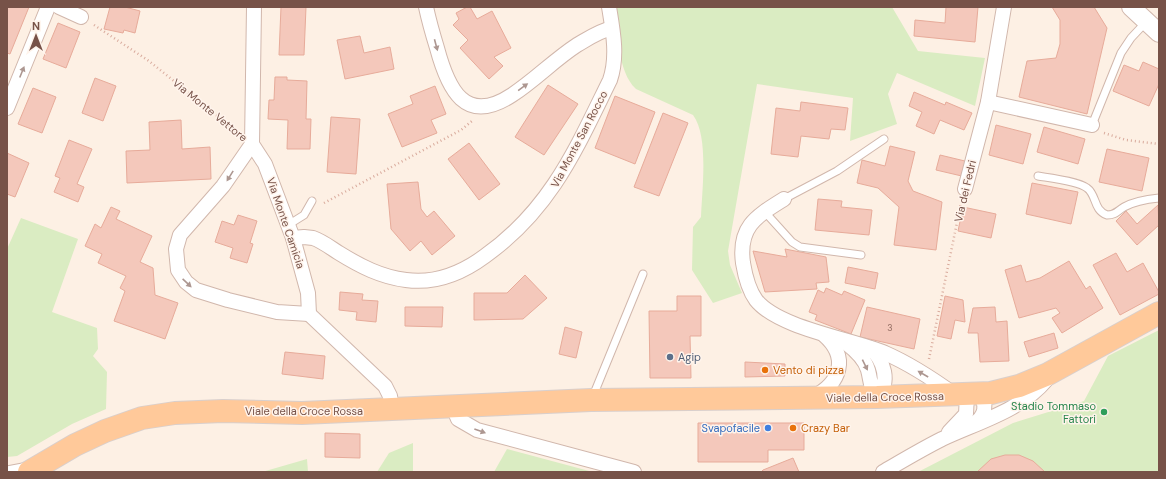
<svg xmlns="http://www.w3.org/2000/svg" width="1166" height="479" font-family="'DM Sans',sans-serif">
<style>
.green{fill:#daecc2}
.building{fill:#f4c8bb;stroke:#e7ab9a}
.lines{fill:none;stroke-linecap:round;stroke-linejoin:round}
.service-casing{stroke:#d1b7ac;stroke-width:9}
.minor-casing{stroke:#d1b7ac;stroke-width:16}
.tertiary-casing{stroke:#d1b7ac;stroke-width:20}
.primary-casing{stroke:#d9cfcc;stroke-width:24}
.path{stroke:#d9ab9d;stroke-width:2.5;stroke-dasharray:1 3;stroke-linecap:butt}
.service{stroke:#fff;stroke-width:7}
.minor{stroke:#fff;stroke-width:14}
.tertiary{stroke:#fff;stroke-width:18}
.primary{stroke:#ffc99a;stroke-width:22}
.oneway{fill:#ad9791}
.service-dot{fill:#5c6f8a;stroke:#fff4ec;stroke-width:1.5}
.food-dot{fill:#e8710a;stroke:#fff4ec;stroke-width:1.5}
.leisure-dot{fill:#2e9e5b;stroke:#fff4ec;stroke-width:1.5}
.shop-dot{fill:#3f7fe0;stroke:#fff4ec;stroke-width:1.5}
.labels{text-anchor:middle;dominant-baseline:central;stroke-width:3;stroke-linejoin:round;paint-order:stroke}
.number-label{font-size:9px;fill:#967065}
.street-label{font-size:11px;fill:#775248;stroke:#fff4ec}
.service-label{font-size:11px;fill:#4e5e75;stroke:#fff4ec;text-anchor:start}
.food-label{font-size:11px;fill:#c56008;stroke:#fff4ec;text-anchor:start}
.leisure-label{font-size:11px;fill:#27864d;stroke:#fff4ec;text-anchor:end}
.shop-label{font-size:11px;fill:#366cbe;stroke:#fff4ec;text-anchor:end}
</style>
<rect width="100%" height="100%" fill="#fdf0e4"/>
<!-- green -->
<g class="green">
<path d="M 615,7 L 892,7 L 918,51 L 985,58 L 975,106 L 897,73 L 888,94 L 897,124 L 850,141 L 853,98 L 757,84 L 728,251 L 730,265 L 742,293 L 713,303 L 692,270 L 693,227 L 701,217 C 702,190 709,136 693,115 L 636,89 C 617,71 618,32 615,7 Z"/>
<polygon points="21,218 78,239 52,312 97,328 98,349 93,356 107,372 106,409 72,424 17,456 7,457 7,249"/>
<polygon points="1159,330 1159,472 918,472 1013,423 1084,401 1108,356"/>
<polygon points="413,443 413,472 377,472 389,453"/>
<polygon points="507,449 593,472 494,472"/>
<polygon points="307,459 308,472 262,472"/>
</g>
<!-- building -->
<g class="building">
<polygon points="7,7 29,7 10,54 7,53"/>
<polygon points="110,7 125,7 140,11 135,33 124,30 123,33 104,29"/>
<polygon points="281,7 306,7 304,55 279,55"/>
<polygon points="467,7 470,7 477,19 492,11 511,48 494,57 503,66 489,79 460,48 468,40 453,25 459,19 456,13"/>
<polygon points="946,7 978,7 975,42 914,36 915,20 945,23"/>
<polygon points="1052,7 1094,7 1107,28 1087,114 1019,97 1027,61 1056,58 1060,44 1060,20"/>
<polygon points="58,23 80,32 66,68 43,59"/>
<polygon points="360,36 364,53 390,47 394,69 345,79 337,40"/>
<polygon points="1143,62 1159,69 1159,84 1149,106 1113,91 1124,65 1139,71"/>
<polygon points="275,77 287,77 287,80 307,81 306,119 311,119 310,149 287,149 288,120 268,119 269,100 274,100"/>
<polygon points="95,78 116,86 103,121 82,113"/>
<polygon points="548,85 578,104 544,155 515,137"/>
<polygon points="435,86 446,114 431,120 437,133 402,147 388,114 413,104 410,96"/>
<polygon points="33,88 56,97 42,133 18,124"/>
<polygon points="914,92 945,105 946,102 972,113 964,130 940,120 934,134 916,126 922,112 909,106"/>
<polygon points="615,96 655,112 635,164 595,148"/>
<polygon points="801,102 848,108 845,130 831,129 829,139 801,136 798,157 771,154 776,108 800,111"/>
<polygon points="663,113 688,123 659,196 634,187"/>
<polygon points="331,117 360,119 356,174 327,172"/>
<polygon points="181,120 182,149 210,147 211,179 127,183 126,151 150,150 149,122"/>
<polygon points="996,125 1031,134 1023,164 989,155"/>
<polygon points="1044,127 1085,139 1078,164 1037,152"/>
<polygon points="69,140 92,149 77,184 84,187 78,202 54,192 60,178 55,176"/>
<polygon points="469,143 500,184 479,200 448,159"/>
<polygon points="890,146 915,152 908,181 913,191 942,202 936,250 894,245 899,207 878,188 857,183 862,160 885,166"/>
<polygon points="1107,149 1149,158 1142,191 1099,182"/>
<polygon points="7,153 29,163 15,197 7,194"/>
<polygon points="940,155 969,162 966,177 936,170"/>
<polygon points="418,182 421,209 427,217 434,211 455,236 432,255 421,241 410,251 391,229 387,184"/>
<polygon points="1032,183 1078,192 1071,224 1026,214"/>
<polygon points="818,199 842,201 841,207 872,210 869,235 815,230"/>
<polygon points="1158,205 1159,225 1137,245 1116,221 1126,211 1137,224"/>
<polygon points="111,207 120,211 116,219 152,236 140,262 153,268 155,295 178,303 165,339 114,321 125,291 120,288 126,276 98,263 102,254 85,246 95,224 101,228"/>
<polygon points="963,207 996,214 991,238 958,231"/>
<polygon points="238,215 257,221 250,243 253,244 247,263 230,258 233,248 215,242 222,221 234,225"/>
<polygon points="785,249 826,257 829,282 816,283 817,289 765,292 753,251 787,257"/>
<polygon points="1116,253 1127,272 1143,263 1159,292 1159,294 1120,315 1093,265"/>
<polygon points="1069,261 1086,289 1090,286 1103,308 1062,333 1052,318 1060,313 1056,308 1019,318 1005,270 1021,265 1026,282 1040,278"/>
<polygon points="848,267 878,273 875,289 845,283"/>
<polygon points="525,275 547,298 523,319 474,320 474,293 507,293"/>
<polygon points="826,288 842,295 844,291 865,300 851,334 815,320 817,315 809,312 818,290 824,293"/>
<polygon points="340,292 363,294 362,300 378,301 376,322 356,320 357,312 339,310"/>
<polygon points="677,296 701,296 701,336 690,336 691,378 650,378 649,311 677,311"/>
<polygon points="945,296 963,300 965,322 955,320 951,339 937,336"/>
<polygon points="405,307 443,307 442,327 405,326"/>
<polygon points="867,307 920,319 914,349 860,337"/>
<polygon points="995,307 996,322 1007,321 1009,361 980,362 978,333 968,333 973,308"/>
<polygon points="565,327 582,332 576,358 559,354"/>
<polygon points="1054,333 1058,348 1029,357 1024,342"/>
<polygon points="285,352 325,356 323,379 282,374"/>
<polygon points="745,362 785,364 785,376 745,377"/>
<polygon points="698,423 804,423 804,450 768,450 768,462 698,462"/>
<polygon points="325,433 360,434 360,458 325,457"/>
<polygon points="1005,455 1019,455 1033,461 1045,472 977,472 991,459"/>
<polygon points="793,458 799,472 761,472 763,470"/>
</g>
<g class="lines">
<!-- service casing -->
<g class="service-casing">
<g id="service">
<polyline points="1092,125 1121,53 1131,38 1146,22"/>
<path d="M 1038,176 C 1050,178 1078,181 1087,188 C 1097,195 1093,210 1107,215 C 1116,215 1117,211 1124,207 C 1133,202 1149,199 1159,198"/>
<polyline points="784,199 837,171 884,139"/>
<polyline points="764,211 792,242 800,247 861,255"/>
<polyline points="288,225 304,215 312,201"/>
<polyline points="593,396 643,274"/>
<polyline points="7,470 28,466"/>
</g>
</g>
<!-- minor casing -->
<g class="minor-casing">
<g id="minor">
<polyline points="59,7 81,17"/>
<polyline points="254,7 252,144 265,164 293,238 308,293 309,314"/>
<path d="M 426,7 C 429,21 433,35 437,48 C 448,89 465,126 512,95 C 535,80 554,60 577,45 C 589,38 599,31 612,28"/>
<polyline points="988,102 1092,125"/>
<polyline points="7,108 48,7"/>
<polyline points="252,144 223,186 180,235 176,249 178,270 186,282 196,290 228,300 277,312 309,314"/>
<polyline points="965,189 988,102 1004,7"/>
<path d="M 784,199 C 757,216 738,226 743,263 C 745,275 748,289 756,300 C 778,328 851,339 885,353 C 910,364 933,379 955,395"/>
<path d="M 293,238 L 304,237 L 313,238 C 322,241 331,248 339,253 C 360,266 381,277 406,280 C 435,284 462,273 485,256 C 551,209 576,149 610,80 C 618,57 613,31 609,7"/>
<polyline points="309,314 385,386 390,396 392,409"/>
<path d="M 846,343 C 855,350 865,359 868,370 C 871,381 870,388 877,397 C 891,382 884,360 870,348"/>
<path d="M 813,397 C 841,383 849,357 824,335"/>
<polyline points="453,407 458,419 477,430 634,472"/>
<path d="M 973,424 C 985,417 989,404 978,394"/>
<polyline points="949,432 966,414 967,395"/>
<path d="M 883,472 C 902,461 922,449 942,439 C 978,422 1021,411 1047,379"/>
</g>
</g>
<!-- tertiary casing -->
<g class="tertiary-casing">
<polyline id="tertiary" points="1131,7 1159,33"/>
</g>
<!-- primary casing -->
<g class="primary-casing">
<polyline id="primary" points="29,472 75,445 105,431 142,418 175,413 223,411 302,413 591,400 877,397 991,393 1019,386 1048,374 1159,313"/>
</g>
<!-- path -->
<g class="path">
<polyline points="94,25 149,61 236,131"/>
<polyline points="1104,133 1126,140 1159,144"/>
<polyline points="324,203 461,130 472,121"/>
<polyline points="929,359 961,203"/>
</g>
<!-- service -->
<use href="#service" class="service"/>
<!-- minor -->
<use href="#minor" class="minor"/>
<!-- tertiary -->
<use href="#tertiary" class="tertiary"/>
<!-- primary -->
<use href="#primary" class="primary"/>
</g>
<!-- one-way arrows -->
<defs><path id="oneway-solid" d="M-6-.8H1V-3.2L6.5 0L1 3.2V.8H-6Z"/></defs>
<g class="oneway">
<use href="#oneway-solid" transform="translate(436 45) rotate(75)"/>
<use href="#oneway-solid" transform="translate(22 72) rotate(-68)"/>
<use href="#oneway-solid" transform="translate(523 87) rotate(-36)"/>
<use href="#oneway-solid" transform="translate(230 176) rotate(122)"/>
<use href="#oneway-solid" transform="translate(187 283) rotate(43)"/>
<use href="#oneway-solid" transform="translate(865 365) rotate(64)"/>
<use href="#oneway-solid" transform="translate(923 374) rotate(-150)"/>
<use href="#oneway-solid" transform="translate(480 431) rotate(20)"/>
</g>
<!-- markers -->
<circle class="service-dot" cx="670" cy="357" r="4"/>
<g class="food-dot">
<circle cx="765" cy="370" r="4"/>
<circle cx="793" cy="428" r="4"/>
</g>
<circle class="leisure-dot" cx="1104" cy="412" r="4"/>
<circle class="shop-dot" cx="768" cy="428" r="4"/>
<g class="labels">
<!-- number labels -->
<g class="number-label">
<text x="890" y="328">3</text>
</g>
<!-- street labels -->
<g class="street-label">
<text transform="translate(210 110) rotate(39)">Via Monte Vettore</text>
<text transform="translate(579 139) rotate(-62)">Via Monte San Rocco</text>
<text transform="translate(965 191) rotate(-77)">Via dei Fedri</text>
<text transform="translate(286 223) rotate(71)">Via Monte Camicia</text>
<text transform="translate(885 397) rotate(-1)">Viale della Croce Rossa</text>
<text x="304" y="411">Viale della Croce Rossa</text>
</g>
<!-- service labels -->
<g class="service-label">
<text x="678" y="357">Agip</text>
</g>
<!-- food labels -->
<g class="food-label">
<text x="773" y="370">Vento di pizza</text>
<text x="801" y="428">Crazy Bar</text>
</g>
<!-- leisure labels -->
<g class="leisure-label">
<text x="1096" y="406">Stadio Tommaso<tspan x="1096" dy="13">Fattori</tspan></text>
</g>
<!-- shop labels -->
<g class="shop-label">
<text x="760" y="428">Svapofacile</text>
</g>
</g>
<!-- border -->
<rect width="1166" height="479" fill="none" stroke="#775248" stroke-width="16"/>
<!-- north arrow -->
<g transform="translate(36 36)" stroke="#fff4ec" stroke-width="3" paint-order="stroke">
<path d="M0-3L7 15L0 10L-7 15Z" fill="#775248"/>
<text y="-6" font-size="11" font-weight="bold" text-anchor="middle" fill="#775248">N</text>
</g>
</svg>
